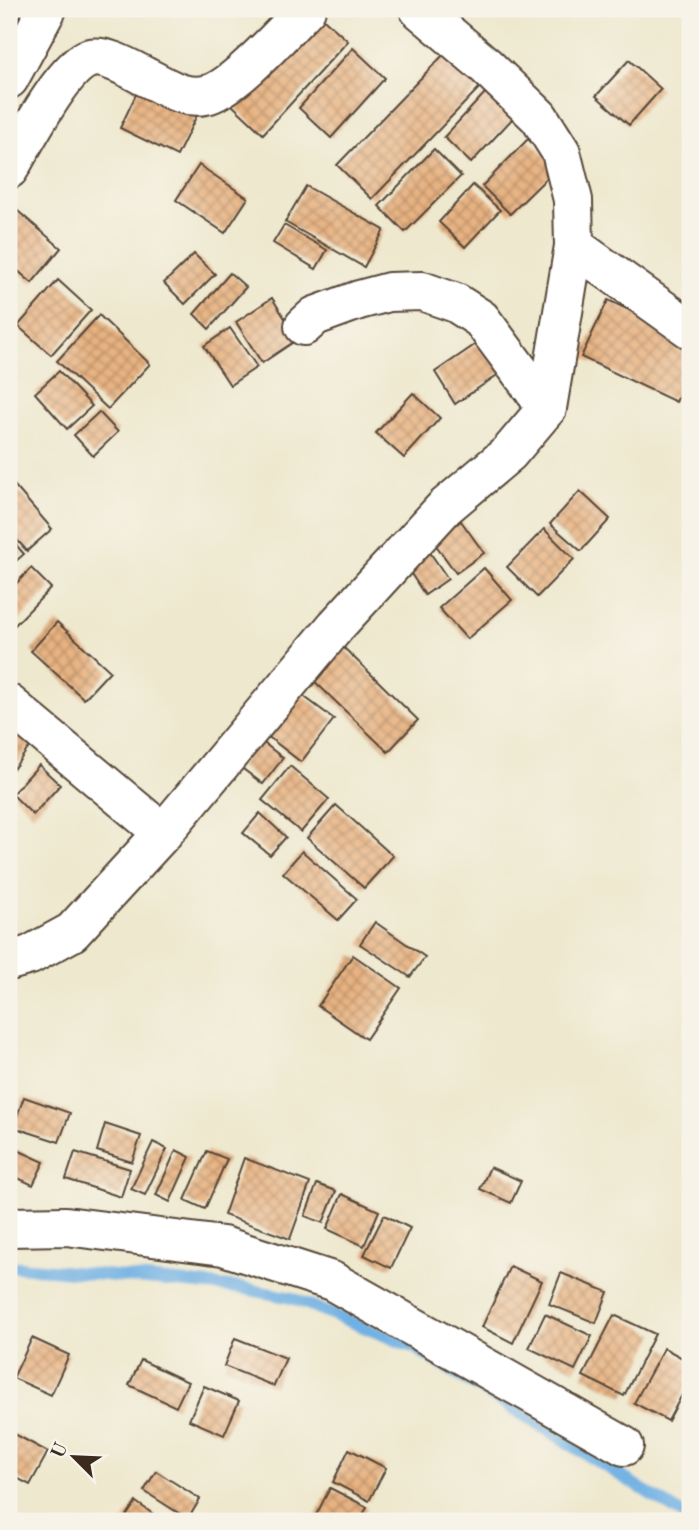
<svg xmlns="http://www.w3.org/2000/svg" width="699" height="1530" font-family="'Old Standard TT',serif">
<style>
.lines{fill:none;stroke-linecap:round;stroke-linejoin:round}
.stream{stroke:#6fb0e3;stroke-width:12}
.building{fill:url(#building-cross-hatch)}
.minor-casing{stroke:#564638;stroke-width:42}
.minor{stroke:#fff;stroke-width:38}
</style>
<defs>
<pattern id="building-cross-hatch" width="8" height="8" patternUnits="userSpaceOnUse" patternTransform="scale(1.75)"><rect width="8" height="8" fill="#e8b382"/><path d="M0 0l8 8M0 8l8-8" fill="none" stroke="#bd926a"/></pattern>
</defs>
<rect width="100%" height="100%" fill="#f7f3e8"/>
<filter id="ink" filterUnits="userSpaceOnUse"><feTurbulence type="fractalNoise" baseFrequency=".0143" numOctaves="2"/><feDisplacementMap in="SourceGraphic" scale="14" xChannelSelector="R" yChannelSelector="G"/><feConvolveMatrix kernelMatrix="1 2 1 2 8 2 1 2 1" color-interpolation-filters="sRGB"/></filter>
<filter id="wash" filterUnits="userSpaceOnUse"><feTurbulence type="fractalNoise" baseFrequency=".00686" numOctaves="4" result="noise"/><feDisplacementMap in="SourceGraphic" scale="28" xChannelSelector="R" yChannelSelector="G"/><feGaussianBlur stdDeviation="1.57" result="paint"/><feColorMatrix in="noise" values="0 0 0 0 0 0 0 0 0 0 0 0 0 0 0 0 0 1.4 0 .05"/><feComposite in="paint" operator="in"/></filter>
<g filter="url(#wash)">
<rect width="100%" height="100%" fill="#eee8ce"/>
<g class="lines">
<!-- stream -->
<polyline class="stream" points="9,1266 241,1288 292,1298 415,1348 690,1519"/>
</g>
<g id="blocks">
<!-- building -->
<g class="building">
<polygon points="316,12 348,41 263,134 232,105"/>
<polygon points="353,48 385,78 331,138 299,108"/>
<polygon points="447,51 482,85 372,199 337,165"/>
<polygon points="629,60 661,89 629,125 596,96"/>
<polygon points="139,88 197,115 177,156 120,128"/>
<polygon points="486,92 513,118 471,163 444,137"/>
<polygon points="528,139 557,168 510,214 482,186"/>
<polygon points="434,149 461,176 405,232 379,206"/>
<polygon points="199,165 248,198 225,233 176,200"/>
<polygon points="473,185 500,210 465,247 439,222"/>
<polygon points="306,186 384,230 364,267 285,222"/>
<polygon points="12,206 61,248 32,283 9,263 9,209"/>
<polygon points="284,225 327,250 316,269 273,243"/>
<polygon points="194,254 215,274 185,304 164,283"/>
<polygon points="230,273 246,287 209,329 194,314"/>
<polygon points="58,280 91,310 51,355 18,326"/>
<polygon points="272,298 298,339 262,363 236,322"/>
<polygon points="608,300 690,339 690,372 676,402 581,357"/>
<polygon points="99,315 150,364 108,409 57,361"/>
<polygon points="230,328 257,367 230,385 204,346"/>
<polygon points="485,338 506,369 455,404 435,372"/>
<polygon points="59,371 92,406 67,429 35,393"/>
<polygon points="413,393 440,418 404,458 376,433"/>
<polygon points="99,412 118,432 93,456 74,435"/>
<polygon points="14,485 52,529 27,551 9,531 9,490"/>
<polygon points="580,491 610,519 581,551 550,524"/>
<polygon points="461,521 484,553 456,573 433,541"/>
<polygon points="544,529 574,559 537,597 507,567"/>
<polygon points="9,537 24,554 9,567"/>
<polygon points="427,548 448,579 425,595 404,563"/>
<polygon points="31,568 51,588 9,631 9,591"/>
<polygon points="484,568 512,600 467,639 439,608"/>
<polygon points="57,622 110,671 84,699 31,651"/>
<polygon points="339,643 418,720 388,752 308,675"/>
<polygon points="298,692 334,719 301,762 266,735"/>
<polygon points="9,722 33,742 14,768 9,764"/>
<polygon points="260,740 283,758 263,784 239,766"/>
<polygon points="39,765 60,785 33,815 12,794"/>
<polygon points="290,766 329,799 301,832 262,800"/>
<polygon points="336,805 393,856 364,888 307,838"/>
<polygon points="260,813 286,837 270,855 243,833"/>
<polygon points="302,851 357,899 338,920 283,873"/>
<polygon points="375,922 425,957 410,977 360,944"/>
<polygon points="353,955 401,988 366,1039 318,1006"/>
<polygon points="24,1097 70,1113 59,1142 13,1127"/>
<polygon points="105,1124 141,1136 132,1162 97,1151"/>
<polygon points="153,1142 167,1149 145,1195 131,1189"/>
<polygon points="9,1146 44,1162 33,1185 9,1174"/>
<polygon points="176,1150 190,1157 170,1202 156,1195"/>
<polygon points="207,1151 227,1159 205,1209 185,1200"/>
<polygon points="75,1152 130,1169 121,1197 66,1179"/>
<polygon points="244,1158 310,1183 290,1239 224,1215"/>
<polygon points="490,1167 521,1181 511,1203 480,1189"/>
<polygon points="317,1184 336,1191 323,1223 305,1216"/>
<polygon points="342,1194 379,1211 364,1246 327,1229"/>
<polygon points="384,1215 410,1228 391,1268 364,1255"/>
<polygon points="510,1266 542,1281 513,1343 482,1327"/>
<polygon points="561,1273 608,1292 596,1323 549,1304"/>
<polygon points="545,1314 592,1336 575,1370 529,1348"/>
<polygon points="614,1315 655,1334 624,1396 583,1376"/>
<polygon points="32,1338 69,1355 51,1395 13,1378"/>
<polygon points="235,1338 286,1358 274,1386 224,1366"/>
<polygon points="664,1348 690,1362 690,1380 668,1421 634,1403"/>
<polygon points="141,1360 188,1382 176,1407 129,1385"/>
<polygon points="204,1386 239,1401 224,1435 189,1420"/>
<polygon points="9,1431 48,1452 30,1485 9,1474"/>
<polygon points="349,1449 386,1468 369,1501 333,1482"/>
<polygon points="156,1471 200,1499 188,1519 144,1491"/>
<polygon points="330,1488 367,1507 360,1521 313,1521"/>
<polygon points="136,1502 163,1521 123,1521"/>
</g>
</g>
</g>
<g filter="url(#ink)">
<use href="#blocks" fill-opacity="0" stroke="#564638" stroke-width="2"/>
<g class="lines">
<!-- minor casing -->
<g class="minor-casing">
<g id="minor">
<polyline points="9,79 47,9"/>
<path d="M 9,169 C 24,143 63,66 90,58 C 107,54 135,72 150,79 C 168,88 184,99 205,95 C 232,91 285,30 306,9"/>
<polyline points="574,246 690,329"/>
<polyline points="304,326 315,316 359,300 389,292 422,291 456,303 481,319 547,408"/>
<polyline points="9,704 163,833"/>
<polyline points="9,961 30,955 72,932 163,833 336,626 445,507 509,453 547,408 574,246 573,200 561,152 539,117 485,65 419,9"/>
<polyline points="9,1227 66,1226 223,1246 332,1281 624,1446"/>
</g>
</g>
<!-- minor -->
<use href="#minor" class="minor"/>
</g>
</g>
<!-- margin -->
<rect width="699" height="1530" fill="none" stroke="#f7f3e8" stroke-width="35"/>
<!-- north arrow -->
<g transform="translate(74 1457) rotate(294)" stroke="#f7f3e8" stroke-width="5" paint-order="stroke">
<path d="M0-5L12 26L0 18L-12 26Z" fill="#3b2a1e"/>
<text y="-10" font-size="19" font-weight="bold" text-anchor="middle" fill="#3b2a1e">U</text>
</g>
</svg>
